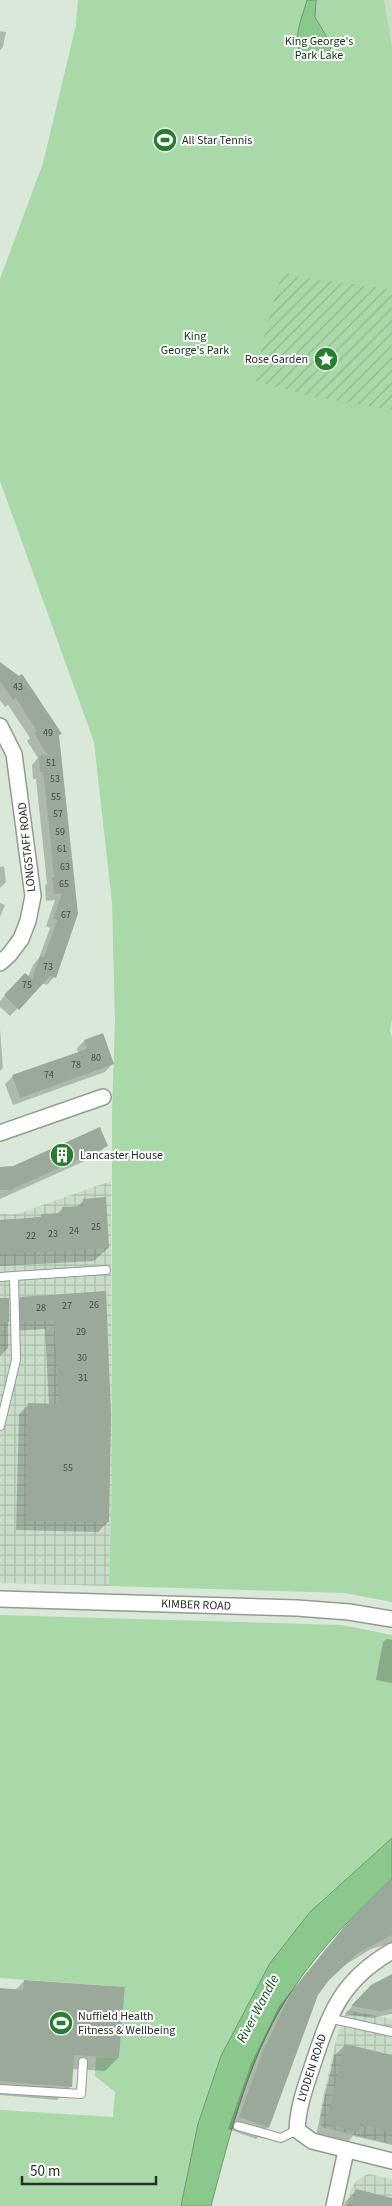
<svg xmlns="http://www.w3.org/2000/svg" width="392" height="2206" font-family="'Source Sans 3',sans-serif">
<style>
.built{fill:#c8dcc8}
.industrial{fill:url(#industrial-grid)}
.park{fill:#a9d8a9}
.garden{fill:url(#garden-furrows)}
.water{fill:#8bc88c;stroke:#6d9a6e}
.shadow{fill:#0003}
.building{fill:#9ba99b}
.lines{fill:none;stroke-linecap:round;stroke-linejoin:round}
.lane-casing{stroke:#909d8f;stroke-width:10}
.street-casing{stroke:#909d8f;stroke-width:18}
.lane{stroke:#fff;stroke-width:8}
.street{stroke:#fff;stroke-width:15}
.labels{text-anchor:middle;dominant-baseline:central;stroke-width:4;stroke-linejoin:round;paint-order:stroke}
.number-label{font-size:10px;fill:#454d45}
.park-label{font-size:12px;fill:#09360e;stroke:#fff}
.poi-label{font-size:12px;fill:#282e28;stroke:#fff;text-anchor:start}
.street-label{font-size:12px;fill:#282e28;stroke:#fff}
.water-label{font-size:14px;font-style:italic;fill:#105118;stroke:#fff}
</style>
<defs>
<pattern id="industrial-grid" width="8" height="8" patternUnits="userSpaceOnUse" patternTransform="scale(1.25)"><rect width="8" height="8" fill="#c8dcc8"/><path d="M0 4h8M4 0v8" fill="none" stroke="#acbdac"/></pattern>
<pattern id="garden-furrows" width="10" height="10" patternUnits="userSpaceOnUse" patternTransform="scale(1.25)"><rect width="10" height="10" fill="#a9d8a9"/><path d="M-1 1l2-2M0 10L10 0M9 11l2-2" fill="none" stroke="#91ba91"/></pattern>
</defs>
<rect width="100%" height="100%" fill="#dae8d9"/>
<!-- built -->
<polygon class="built" points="384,0 392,0 392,47 385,7"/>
<!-- industrial -->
<g class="industrial">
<polygon points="111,1181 112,1481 109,1586 0,1583 0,1214 17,1214"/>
<polygon points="347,2010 392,2019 392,2144 321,2127 320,2110 337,2036"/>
<polygon points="368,2174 392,2179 392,2206 347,2206 351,2189 357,2180"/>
</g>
<!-- park -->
<g class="park">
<polygon points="78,0 384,0 392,47 392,1019 390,1031 392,1037 392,1602 345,1593 109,1586 112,1481 112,1112 115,1022 112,903 94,742 0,481 0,279 43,163 76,25"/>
<polygon points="0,1615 342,1625 392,1635 392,1838 310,1912 270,1963 221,2056 198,2124 181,2206 0,2206 0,2110 113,2117 115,2092 95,2076 96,2057 119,2058 125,1987 0,1978"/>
</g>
<!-- garden -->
<polygon class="garden" points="285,271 292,276 392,289 392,410 311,396 255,381 264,336 281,276"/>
<!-- water -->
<g class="water">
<path d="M 307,0 L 316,0 L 315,17 L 331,44 L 329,57 C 323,60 317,61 310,59 C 286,51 303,16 307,0 Z"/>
<path d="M 392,1838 L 392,1878 C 357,1912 322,1946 295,1986 C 250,2050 231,2131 211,2206 L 181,2206 L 198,2124 L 221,2056 L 270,1963 L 310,1912 Z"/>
</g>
<!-- shadow -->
<g class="shadow">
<polygon points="0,31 6,32 3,47 0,50"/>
<polygon points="0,664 58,736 77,914 54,977 47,985 42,983 10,1016 0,1007 0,1001 25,974 28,977 33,965 39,958 50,928 46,926 55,900 46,901 45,886 47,883 36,779 33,779 32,765 38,758 27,741 30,738 8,705 5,707 0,700"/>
<polygon points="4,866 6,882 0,888 0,867"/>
<polygon points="0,903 5,905 0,917"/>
<polygon points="0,1028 3,1068 0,1071"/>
<polygon points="102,1035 112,1064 105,1072 13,1105 5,1084 13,1076 78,1053 77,1048 84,1041"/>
<polygon points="107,1145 96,1156 0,1199 0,1168 13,1167"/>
<polygon points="84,1200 108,1248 94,1261 0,1266 0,1223 57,1214 63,1208 76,1208"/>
<polygon points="105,1292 108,1522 98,1532 16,1530 19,1414 29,1404 49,1405 45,1329 12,1331 11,1308 21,1298"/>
<polygon points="0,1299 8,1299 8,1348 0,1356"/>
<polygon points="387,1639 392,1640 392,1683 376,1680 383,1642"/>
<polygon points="392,1880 392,1943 371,1949 345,1965 327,1982 317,1995 268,2127 256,2139 228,2129 251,2064 279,2006 344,1927"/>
<polygon points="392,1976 392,2014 372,2018 345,2014 364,1994"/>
<polygon points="24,1981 118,2058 105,2071 72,2069 71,2086 57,2100 0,2095 0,1990 14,1991"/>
<polygon points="345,2045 392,2056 392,2145 353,2136 347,2143 316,2135 334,2056"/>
<polygon points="356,2191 392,2199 392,2206 344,2206 345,2202"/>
</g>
<!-- building -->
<g class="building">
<polygon points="0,662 19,676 22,674 62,734 59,735 78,914 56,978 50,976 19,1010 4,995 25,973 32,979 40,956 44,957 57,920 53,919 62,893 54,894 52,877 54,877 47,807 43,772 40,772 39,756 48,755 34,733 37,731 16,698 13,700 0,681"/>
<polygon points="103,1033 114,1064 20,1098 12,1075 87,1049 84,1040"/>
<polygon points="100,1127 108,1146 10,1190 0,1190 0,1167 13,1166"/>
<polygon points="106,1197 109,1248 0,1254 0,1220 41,1217 41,1214 63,1213 62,1207 84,1206 83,1199"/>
<polygon points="106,1291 111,1416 109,1522 26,1521 28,1403 59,1404 54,1320 21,1322 20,1297"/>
<polygon points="0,1298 9,1298 9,1322 0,1323"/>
<polygon points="392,1878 392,1935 358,1953 329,1980 318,1995 269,2128 239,2117 263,2051 291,1993 355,1914"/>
<polygon points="392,1974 392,2009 380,2011 351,2006 371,1985"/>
<polygon points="24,1980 125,1987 119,2058 74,2055 72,2087 0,2081 0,1988 23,1990"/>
<polygon points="345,2044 392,2055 392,2132 361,2125 359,2132 326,2124"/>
<polygon points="356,2189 392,2198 392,2206 352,2206"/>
</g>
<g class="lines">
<!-- lane casing -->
<g class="lane-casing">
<g id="lane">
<polyline points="0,1277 14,1276"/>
<polyline points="0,1426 16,1360 14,1276 106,1270"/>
<polyline points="328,2018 392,2032"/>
<polyline points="0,2089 81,2094 83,2062"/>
<polyline points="238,2126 281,2138 297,2130"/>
</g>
</g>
<!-- street casing -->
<g class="street-casing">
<g id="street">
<polyline points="0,726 14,754 33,896 28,921 21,939 9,955 0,963"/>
<polyline points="0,1133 103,1097"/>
<polyline points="0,1599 297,1608 349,1612 392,1619"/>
<path d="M 392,1951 C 340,1981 330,2013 312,2067 C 305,2088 298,2107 297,2130 L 312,2141 L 392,2161"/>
<polyline points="334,2206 346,2151"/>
</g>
</g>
<!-- lane -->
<use href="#lane" class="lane"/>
<!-- street -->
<use href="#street" class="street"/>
</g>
<!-- icons -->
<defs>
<g id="stadium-disc" transform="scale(1.25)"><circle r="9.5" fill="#257f2f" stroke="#fff"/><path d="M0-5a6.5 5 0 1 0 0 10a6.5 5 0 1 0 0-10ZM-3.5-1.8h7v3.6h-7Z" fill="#fff"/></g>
<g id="sight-disc" transform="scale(1.25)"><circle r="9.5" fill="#257f2f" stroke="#fff"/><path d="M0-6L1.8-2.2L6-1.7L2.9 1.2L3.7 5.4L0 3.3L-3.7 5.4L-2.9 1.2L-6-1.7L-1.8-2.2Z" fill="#fff"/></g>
<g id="building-disc" transform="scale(1.25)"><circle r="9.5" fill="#257f2f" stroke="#fff"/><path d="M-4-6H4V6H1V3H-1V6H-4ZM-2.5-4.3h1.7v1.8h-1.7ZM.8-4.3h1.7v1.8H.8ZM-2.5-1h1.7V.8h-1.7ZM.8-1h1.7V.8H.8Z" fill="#fff"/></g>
</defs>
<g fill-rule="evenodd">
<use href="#stadium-disc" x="165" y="140"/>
<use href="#sight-disc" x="326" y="359"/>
<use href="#building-disc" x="62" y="1155"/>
<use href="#stadium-disc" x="61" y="2023"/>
</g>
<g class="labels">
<!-- number labels -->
<g class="number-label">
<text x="18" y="687">43</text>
<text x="48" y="733">49</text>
<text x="51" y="763">51</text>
<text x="55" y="779">53</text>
<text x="56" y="797">55</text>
<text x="58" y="814">57</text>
<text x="60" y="832">59</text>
<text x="62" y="849">61</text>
<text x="65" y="867">63</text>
<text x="64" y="884">65</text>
<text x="66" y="915">67</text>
<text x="48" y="967">73</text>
<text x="27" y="985">75</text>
<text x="96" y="1058">80</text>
<text x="76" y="1065">78</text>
<text x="49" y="1075">74</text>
<text x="96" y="1227">25</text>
<text x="74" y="1231">24</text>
<text x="53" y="1234">23</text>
<text x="31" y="1236">22</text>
<text x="94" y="1305">26</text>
<text x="67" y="1306">27</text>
<text x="41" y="1308">28</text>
<text x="81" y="1332">29</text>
<text x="82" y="1358">30</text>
<text x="83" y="1378">31</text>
<text x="68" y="1468">55</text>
</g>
<!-- park labels -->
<g class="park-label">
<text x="319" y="41">King George's<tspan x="319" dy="14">Park Lake</tspan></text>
<text x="195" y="336">King<tspan x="195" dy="14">George's Park</tspan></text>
</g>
<!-- poi labels -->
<g class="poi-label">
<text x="182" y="140">All Star Tennis</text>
<text x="308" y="359" text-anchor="end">Rose Garden</text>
<text x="80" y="1155">Lancaster House</text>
<text x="78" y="2016">Nuffield Health<tspan x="78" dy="14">Fitness &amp; Wellbeing</tspan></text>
</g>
<!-- street labels -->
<g class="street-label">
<text transform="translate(27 847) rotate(-96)">LONGSTAFF ROAD</text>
<text transform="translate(196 1605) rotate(2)">KIMBER ROAD</text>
<text transform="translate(312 2068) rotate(-72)">LYDDEN ROAD</text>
</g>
<!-- water labels -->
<g class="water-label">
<text transform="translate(258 2009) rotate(-62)">River Wandle</text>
</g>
</g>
<!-- scale -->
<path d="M22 2176v8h134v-8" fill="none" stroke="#282e28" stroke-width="2.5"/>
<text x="30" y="2176" font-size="15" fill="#282e28" stroke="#ffffff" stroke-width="4" paint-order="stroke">50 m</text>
</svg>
